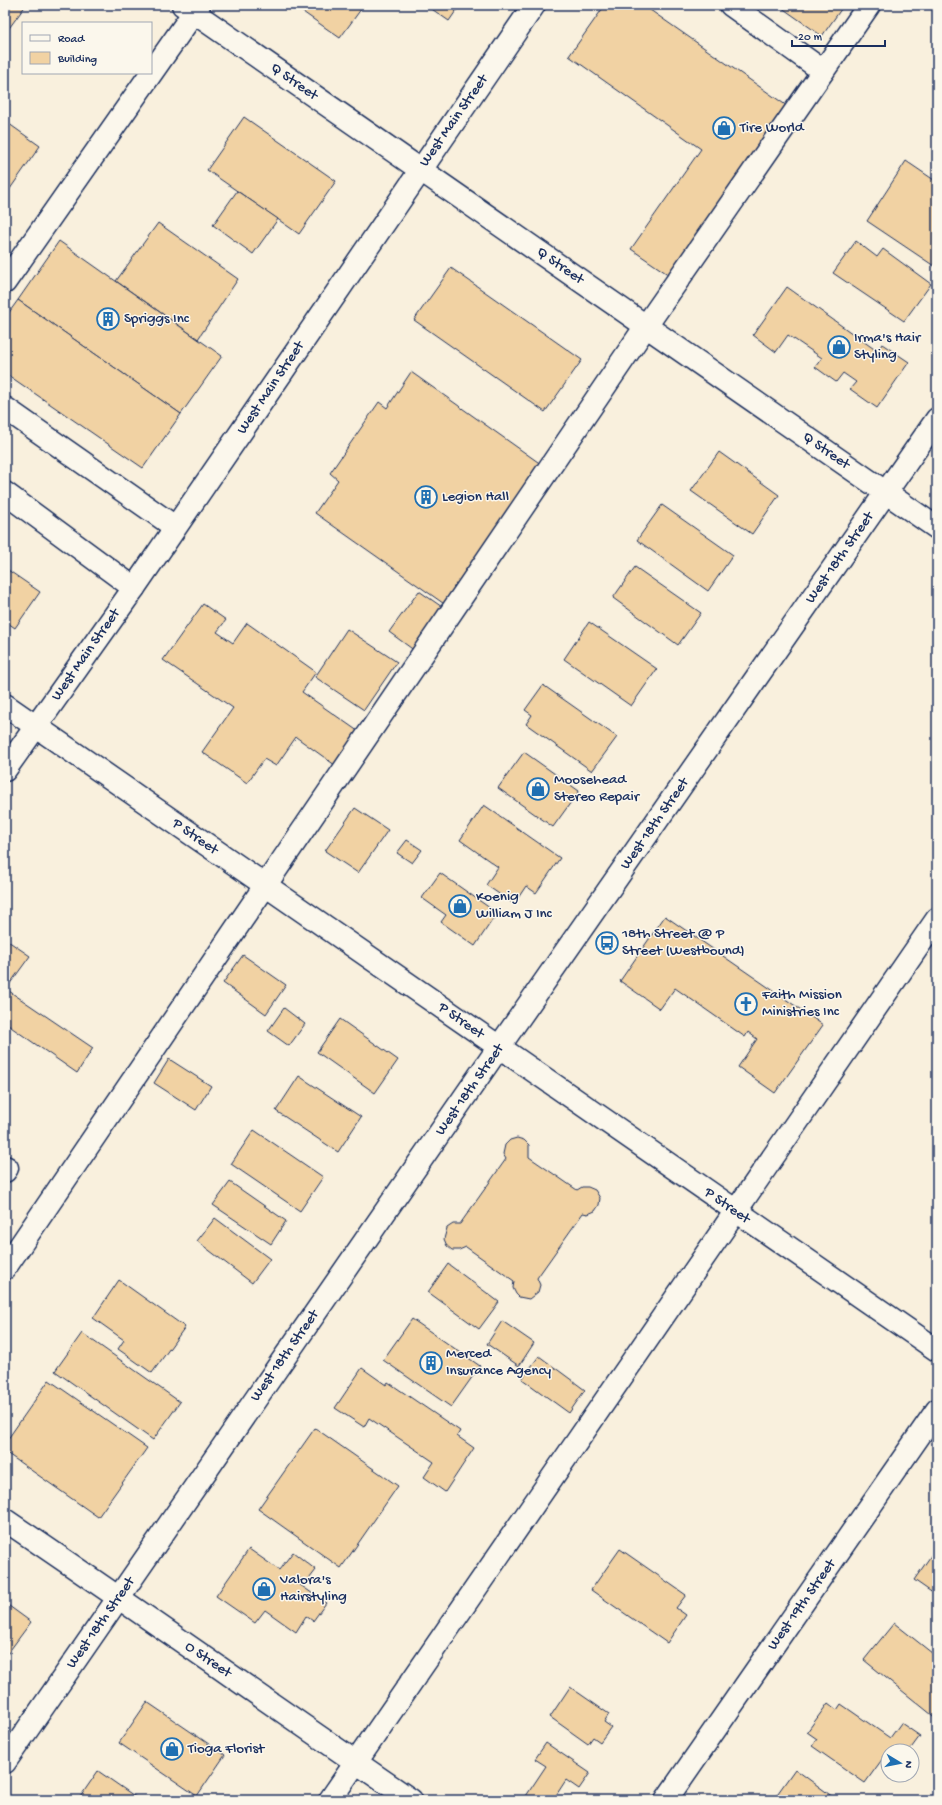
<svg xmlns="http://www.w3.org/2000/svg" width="942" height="1805" font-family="'Gochi Hand',sans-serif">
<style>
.building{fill:#f1d2a3;stroke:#1b2f5e}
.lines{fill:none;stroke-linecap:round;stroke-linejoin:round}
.minor-casing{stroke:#1b2f5e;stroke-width:25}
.minor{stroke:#fbf7ec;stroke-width:22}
.labels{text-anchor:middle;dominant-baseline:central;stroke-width:3;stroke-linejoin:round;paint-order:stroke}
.street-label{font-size:15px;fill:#1b2f5e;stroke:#fbf7ec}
.poi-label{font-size:15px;fill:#1b2f5e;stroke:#fbf7ec;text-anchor:start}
</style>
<rect width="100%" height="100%" fill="#f9f0dd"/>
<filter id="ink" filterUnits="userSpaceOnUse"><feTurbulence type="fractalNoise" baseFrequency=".025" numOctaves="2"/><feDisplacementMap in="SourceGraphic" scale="8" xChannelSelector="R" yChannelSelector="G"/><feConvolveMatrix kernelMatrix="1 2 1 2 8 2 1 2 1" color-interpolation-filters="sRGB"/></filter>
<g filter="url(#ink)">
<!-- building -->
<g class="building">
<polygon points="5,5 26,5 7,31 5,29"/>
<polygon points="293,5 364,5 340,38"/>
<polygon points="426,5 460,5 449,21"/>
<polygon points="605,5 643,5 790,108 672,277 631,249 701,149 569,56"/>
<polygon points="778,5 844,5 822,36"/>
<polygon points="244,117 336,181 299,234 207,170"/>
<polygon points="5,121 40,146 5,196"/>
<polygon points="906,161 937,182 937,268 867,221"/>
<polygon points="237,191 278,219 253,254 213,225"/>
<polygon points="158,223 238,279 198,339 116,281"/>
<polygon points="59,241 222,356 181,414 18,300"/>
<polygon points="856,241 877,257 883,249 931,284 904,321 833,273"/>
<polygon points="451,268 582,360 545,412 414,320"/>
<polygon points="787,287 877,351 882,344 909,362 877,408 850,389 856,382 843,373 836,382 815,367 822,358 788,335 776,352 753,335"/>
<polygon points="18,300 181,414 143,468 5,373 5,318"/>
<polygon points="411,372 545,467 450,608 315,513 338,480 330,473 379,402 387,408"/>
<polygon points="719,452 779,495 752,534 691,491"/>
<polygon points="662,505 733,555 708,591 637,540"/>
<polygon points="635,567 701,613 678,645 613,598"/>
<polygon points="5,568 40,592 15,628 5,621"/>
<polygon points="419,591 445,609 415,651 389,632"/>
<polygon points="203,604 226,620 217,632 233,643 247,623 316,672 302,692 362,734 339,768 296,737 276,766 264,759 247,783 202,752 233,708 163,660"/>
<polygon points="589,622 657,669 631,706 564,659"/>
<polygon points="347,629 397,662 364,710 315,677"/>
<polygon points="543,685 617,737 592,771 526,724 532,715 525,710"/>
<polygon points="524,752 579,791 553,827 498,788"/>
<polygon points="484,805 560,858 536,893 526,886 514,904 486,885 498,867 460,840"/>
<polygon points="355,808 388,830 358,873 325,851"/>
<polygon points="407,840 422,850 412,863 397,853"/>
<polygon points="440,873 497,913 475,946 441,922 446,915 422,898"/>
<polygon points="665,916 823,1025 775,1093 738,1067 757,1039 748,1032 745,1037 675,988 660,1009 620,981"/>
<polygon points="5,939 30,956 6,989 93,1048 77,1073 5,1023"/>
<polygon points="243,955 286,985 266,1014 223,983"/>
<polygon points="284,1008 305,1024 289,1046 268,1031"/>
<polygon points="340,1019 398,1060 375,1093 317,1052"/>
<polygon points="169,1059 211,1086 196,1110 154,1083"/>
<polygon points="299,1076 361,1117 338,1152 276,1111"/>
<polygon points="254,1130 323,1177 300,1211 231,1164"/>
<polygon points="517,1138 524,1140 529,1145 529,1157 577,1190 582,1187 588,1187 595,1190 600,1198 599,1205 595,1211 588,1214 583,1213 537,1278 540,1285 538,1292 529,1299 519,1297 516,1294 513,1288 514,1281 466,1247 459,1250 452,1250 447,1246 444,1239 447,1228 453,1224 460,1224 506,1159 503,1154 505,1145 510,1140"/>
<polygon points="230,1182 286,1221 271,1244 213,1205"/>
<polygon points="215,1218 270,1259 252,1283 197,1241"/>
<polygon points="448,1264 499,1302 479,1329 428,1292"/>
<polygon points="119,1280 185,1327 152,1373 118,1349 124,1340 93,1318"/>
<polygon points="412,1319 480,1366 451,1407 383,1360"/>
<polygon points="502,1321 534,1343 519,1366 487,1344"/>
<polygon points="82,1333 180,1402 153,1440 55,1371"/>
<polygon points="539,1356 585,1390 569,1413 522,1379"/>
<polygon points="362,1368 386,1385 388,1382 460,1431 457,1436 474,1448 445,1492 424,1477 434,1462 369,1418 364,1427 335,1408"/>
<polygon points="49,1380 147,1448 98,1517 5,1452 5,1443"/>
<polygon points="315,1428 398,1486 341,1568 258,1509"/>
<polygon points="937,1547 937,1596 914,1580"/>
<polygon points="249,1549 279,1570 293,1552 316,1570 306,1583 298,1577 296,1582 326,1603 313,1621 306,1616 296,1632 265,1610 255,1623 216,1596"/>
<polygon points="620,1549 686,1595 676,1608 686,1615 667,1643 591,1590"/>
<polygon points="5,1603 31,1622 5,1657"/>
<polygon points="894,1623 937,1657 937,1719 864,1660"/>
<polygon points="570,1687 609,1714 604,1722 611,1727 600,1742 593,1737 588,1744 550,1717"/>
<polygon points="147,1702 225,1755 197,1796 119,1743"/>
<polygon points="828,1703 837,1710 841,1704 890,1738 901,1723 920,1736 909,1751 888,1751 888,1755 886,1754 865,1783 812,1746 817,1739 807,1732"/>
<polygon points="546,1743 590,1773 579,1789 566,1780 553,1800 531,1800 526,1796 546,1766 535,1759"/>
<polygon points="795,1769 837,1800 773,1800"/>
<polygon points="98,1771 140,1800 78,1800"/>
</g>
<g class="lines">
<!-- minor casing -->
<g class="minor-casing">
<g id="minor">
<polyline points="183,5 937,528"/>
<polyline points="731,5 823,71"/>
<polyline points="5,282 199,5"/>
<polyline points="5,408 175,527"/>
<polyline points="5,493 134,588"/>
<polyline points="5,705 937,1350"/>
<polyline points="5,770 134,588 534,5"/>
<polyline points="5,1167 7,1168 5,1171"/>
<polyline points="5,1268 646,326 869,5"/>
<path d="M 5,1520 C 141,1612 275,1707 411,1800"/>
<polyline points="5,1762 499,1047 937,419"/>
<polyline points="330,1800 937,919"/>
<polyline points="666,1800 937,1410"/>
</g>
</g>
<!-- minor -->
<use href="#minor" class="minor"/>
</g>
</g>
<!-- icons -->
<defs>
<g id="shop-ring" transform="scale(1.15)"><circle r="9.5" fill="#fbf7ec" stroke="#1f6fb2" stroke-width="1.5"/><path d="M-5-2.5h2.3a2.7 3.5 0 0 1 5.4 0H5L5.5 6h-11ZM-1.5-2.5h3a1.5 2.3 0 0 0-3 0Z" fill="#1f6fb2"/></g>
<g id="building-ring" transform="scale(1.15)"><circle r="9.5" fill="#fbf7ec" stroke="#1f6fb2" stroke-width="1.5"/><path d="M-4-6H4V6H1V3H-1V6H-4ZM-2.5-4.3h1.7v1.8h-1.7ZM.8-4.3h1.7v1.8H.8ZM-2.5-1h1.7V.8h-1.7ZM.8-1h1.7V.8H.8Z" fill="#1f6fb2"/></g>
<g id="bus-ring" transform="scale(1.15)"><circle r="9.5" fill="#fbf7ec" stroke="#1f6fb2" stroke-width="1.5"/><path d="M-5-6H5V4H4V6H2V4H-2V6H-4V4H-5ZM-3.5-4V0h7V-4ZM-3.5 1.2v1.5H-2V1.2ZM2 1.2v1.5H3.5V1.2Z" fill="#1f6fb2"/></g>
<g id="church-ring" transform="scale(1.15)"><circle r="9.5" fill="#fbf7ec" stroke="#1f6fb2" stroke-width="1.5"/><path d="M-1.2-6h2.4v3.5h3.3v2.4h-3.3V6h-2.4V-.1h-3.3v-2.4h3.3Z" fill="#1f6fb2"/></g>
</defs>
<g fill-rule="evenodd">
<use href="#shop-ring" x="724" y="128"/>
<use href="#building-ring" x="108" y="319"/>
<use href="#shop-ring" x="839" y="347"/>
<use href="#building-ring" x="426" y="497"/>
<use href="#shop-ring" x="538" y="789"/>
<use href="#shop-ring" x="460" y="906"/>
<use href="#bus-ring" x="607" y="943"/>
<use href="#church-ring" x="746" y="1004"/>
<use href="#building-ring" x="431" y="1363"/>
<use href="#shop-ring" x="264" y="1589"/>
<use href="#shop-ring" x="172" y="1749"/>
</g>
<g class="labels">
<!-- street labels -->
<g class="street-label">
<text transform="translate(294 82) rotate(35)">Q Street</text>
<text transform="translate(454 121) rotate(-55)">West Main Street</text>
<text transform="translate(560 266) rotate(35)">Q Street</text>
<text transform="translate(271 388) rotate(-56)">West Main Street</text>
<text transform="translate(826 451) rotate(35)">Q Street</text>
<text transform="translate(840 558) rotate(-55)">West 18th Street</text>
<text transform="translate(86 655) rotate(-55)">West Main Street</text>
<text transform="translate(655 824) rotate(-55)">West 18th Street</text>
<text transform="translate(195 837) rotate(35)">P Street</text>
<text transform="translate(461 1021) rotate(35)">P Street</text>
<text transform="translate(470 1090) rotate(-55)">West 18th Street</text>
<text transform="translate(727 1206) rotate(35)">P Street</text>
<text transform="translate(285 1356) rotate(-55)">West 18th Street</text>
<text transform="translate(802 1605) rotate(-55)">West 19th Street</text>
<text transform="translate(101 1623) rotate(-55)">West 18th Street</text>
<text transform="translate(208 1660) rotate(34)">O Street</text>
</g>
<!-- poi labels -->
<g class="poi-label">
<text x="740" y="128">Tire World</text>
<text x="124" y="319">Spriggs Inc</text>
<text x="854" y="338">Irma's Hair<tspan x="854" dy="17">Styling</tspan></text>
<text x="442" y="497">Legion Hall</text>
<text x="554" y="780">Moosehead<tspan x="554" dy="17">Stereo Repair</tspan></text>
<text x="476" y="897">Koenig<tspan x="476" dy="17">William J Inc</tspan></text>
<text x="622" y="934">18th Street @ P<tspan x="622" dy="17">Street (Westbound)</tspan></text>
<text x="762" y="995">Faith Mission<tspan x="762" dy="17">Ministries Inc</tspan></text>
<text x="446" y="1354">Merced<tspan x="446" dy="17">Insurance Agency</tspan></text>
<text x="280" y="1580">Valora's<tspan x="280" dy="17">Hairstyling</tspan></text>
<text x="188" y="1749">Tioga Florist</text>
</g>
</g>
<!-- margin -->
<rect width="942" height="1805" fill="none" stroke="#fbf7ec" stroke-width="20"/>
<rect x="10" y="10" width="922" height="1785" fill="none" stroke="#1b2f5e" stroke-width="1.5" filter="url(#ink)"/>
<!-- legend -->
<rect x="22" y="22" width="130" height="52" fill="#fbf7ec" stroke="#a1a7b3"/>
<rect x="30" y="35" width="20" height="6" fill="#fbf7ec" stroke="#a1a7b3"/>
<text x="58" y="42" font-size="12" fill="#1b2f5e">Road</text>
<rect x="30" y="52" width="20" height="12" fill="#f1d2a3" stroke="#a1a7b3"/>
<text x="58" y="62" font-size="12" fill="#1b2f5e">Building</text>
<!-- north arrow -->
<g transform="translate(900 1763) rotate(100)"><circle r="19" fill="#fbf7ec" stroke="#a1a7b3"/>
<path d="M0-3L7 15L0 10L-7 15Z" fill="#1f6fb2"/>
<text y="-6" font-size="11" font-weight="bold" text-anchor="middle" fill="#1b2f5e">N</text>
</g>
<!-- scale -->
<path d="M792 40v6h93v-6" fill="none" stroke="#1b2f5e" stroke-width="2"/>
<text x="798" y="40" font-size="12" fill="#1b2f5e" stroke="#fbf7ec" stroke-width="3" paint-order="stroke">20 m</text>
</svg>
